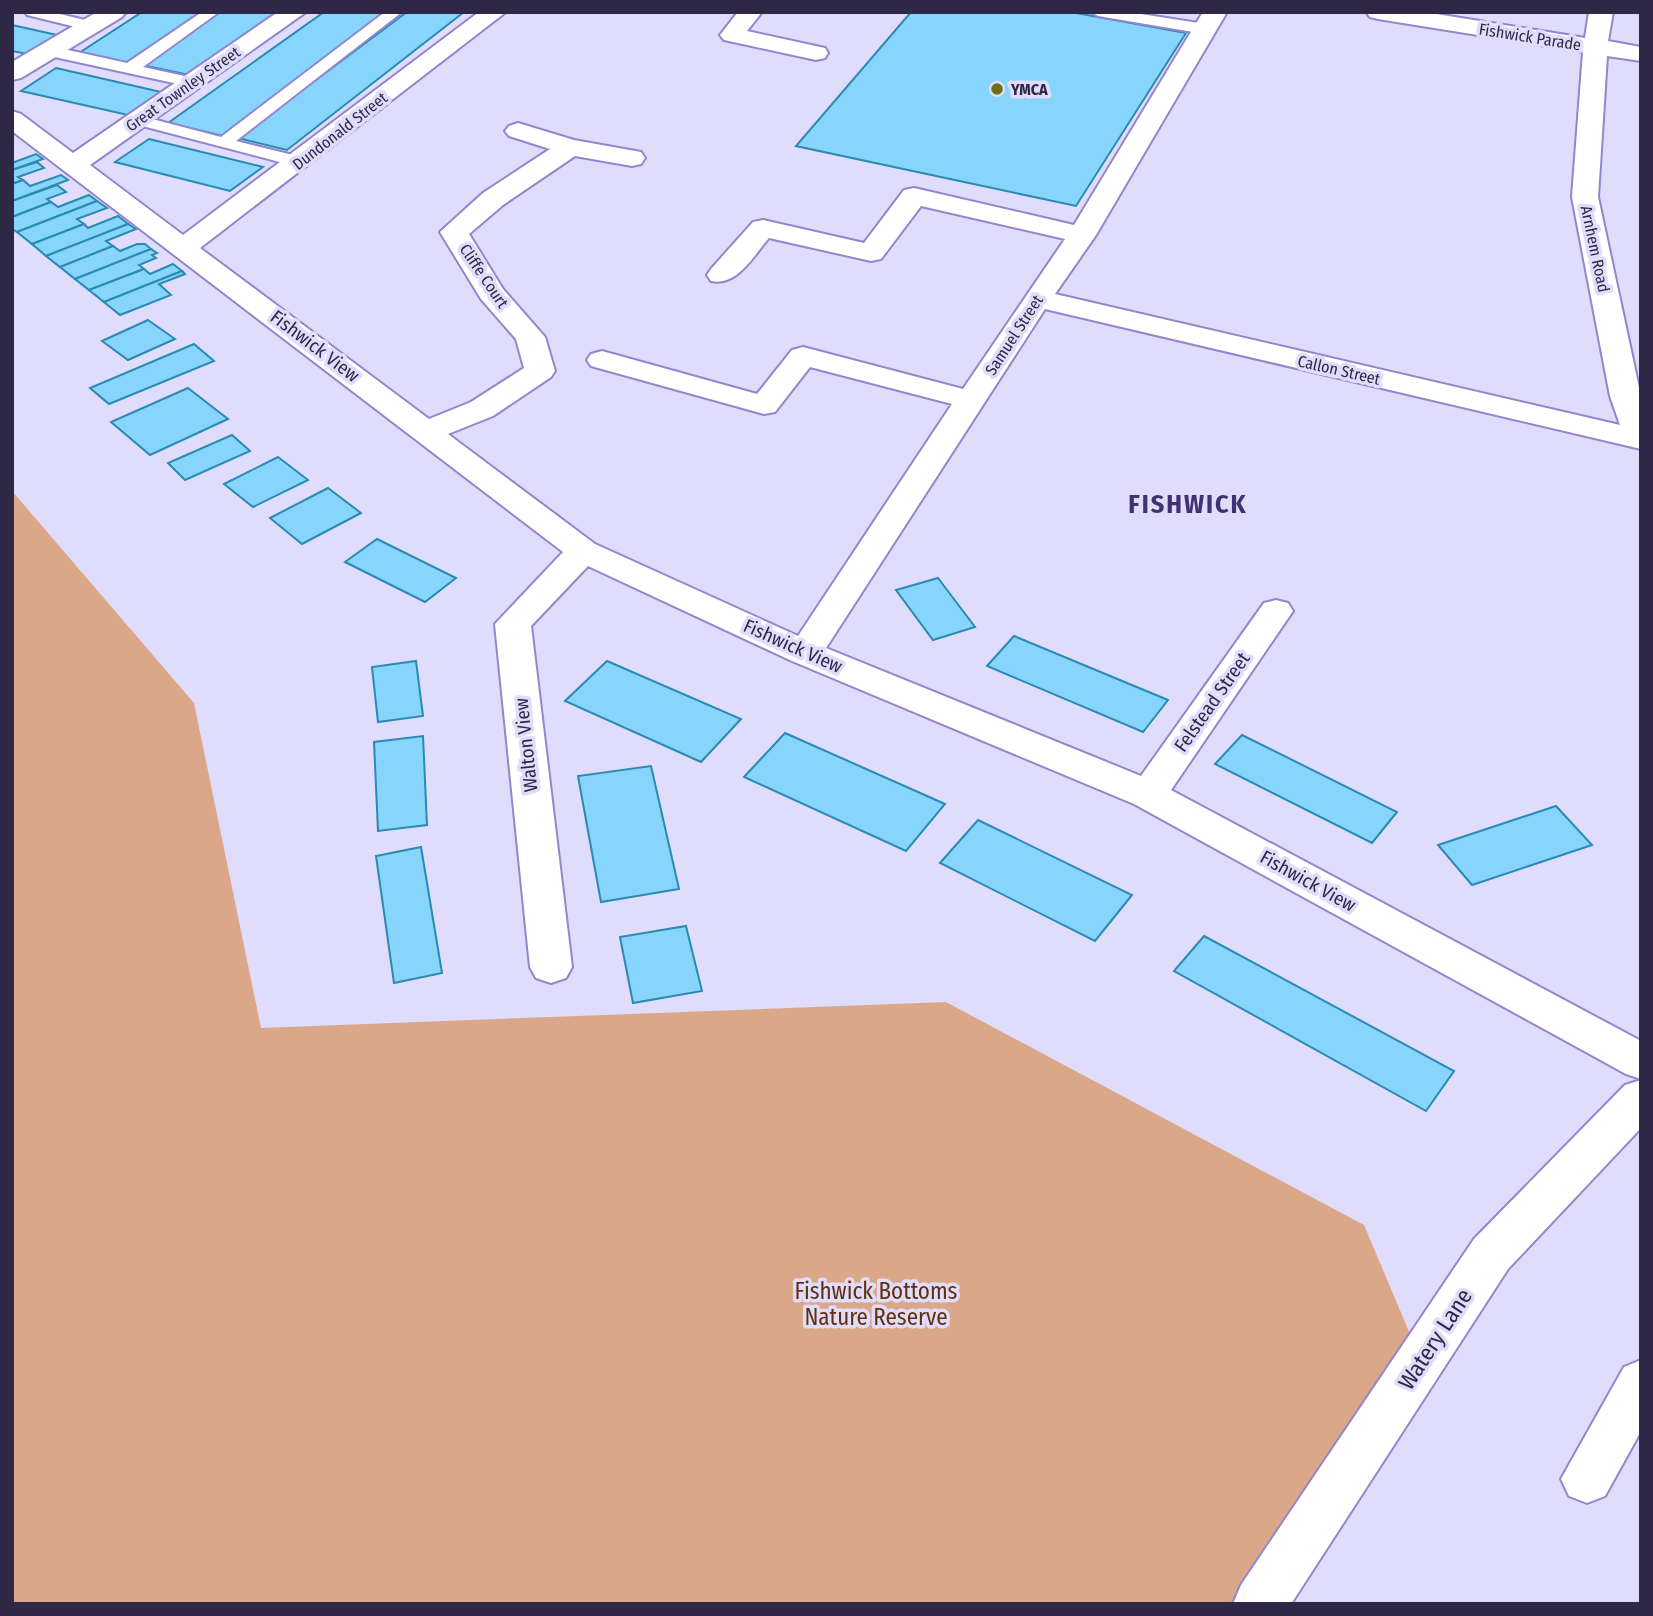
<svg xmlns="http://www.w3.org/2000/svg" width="1653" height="1616" font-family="'Fira Sans Condensed',sans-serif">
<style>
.green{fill:#dba789}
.building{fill:#87d5fc;stroke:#2a8ab2;stroke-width:2}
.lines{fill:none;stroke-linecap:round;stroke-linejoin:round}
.service-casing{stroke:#9286ce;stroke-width:4}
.minor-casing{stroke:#9286ce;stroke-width:4}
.service{fill:#fff;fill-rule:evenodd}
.minor{fill:#fff;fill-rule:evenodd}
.poi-dot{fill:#6d6f13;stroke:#e0ddfc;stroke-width:2.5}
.labels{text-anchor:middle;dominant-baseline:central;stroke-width:7;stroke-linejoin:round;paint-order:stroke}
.far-street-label{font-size:16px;fill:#2e2846;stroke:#e0ddfc}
.far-poi-label{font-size:16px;font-weight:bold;fill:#2e2846;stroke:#e0ddfc;text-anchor:start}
.street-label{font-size:19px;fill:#2e2846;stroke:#e0ddfc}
.near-park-label{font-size:23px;fill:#632f09;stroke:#e0ddfc}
.near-street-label{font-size:23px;fill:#2e2846;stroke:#e0ddfc}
.district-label{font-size:26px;font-weight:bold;letter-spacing:2px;fill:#403170;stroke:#e0ddfc}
</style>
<rect width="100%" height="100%" fill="#e0ddfc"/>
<!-- green -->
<polygon class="green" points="12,491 194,703 261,1028 946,1002 1364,1225 1421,1360 1260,1604 12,1604"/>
<!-- building -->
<g class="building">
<polygon points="142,12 202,12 127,63 79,53"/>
<polygon points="220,12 278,12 189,75 142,65"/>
<polygon points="324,12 387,12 223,136 168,123"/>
<polygon points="407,12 464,12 287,150 238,138"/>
<polygon points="911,12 1071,12 1186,33 1076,206 796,146"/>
<polygon points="12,25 57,35 27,54 12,51"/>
<polygon points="56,68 161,92 128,115 21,91"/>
<polygon points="149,139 263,167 230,191 115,162"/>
<polygon points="36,154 43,159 12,170 12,163"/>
<polygon points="37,162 44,168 18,177 23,180 12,184 12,170"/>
<polygon points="61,175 68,180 12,201 12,184 23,180 30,186"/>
<polygon points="57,185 66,192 47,199 51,202 12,217 12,201"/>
<polygon points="89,195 97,201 17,232 12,229 12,217 51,202 58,207"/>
<polygon points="97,201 107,208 77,219 84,224 32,244 17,232"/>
<polygon points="118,216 128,224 46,256 32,244 84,224 88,228"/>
<polygon points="128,224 136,229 106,241 113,246 60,267 46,256"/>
<polygon points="137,244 145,244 151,249 75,279 60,267 113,246 120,251"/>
<polygon points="151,249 157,253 152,255 156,258 139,265 144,269 89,290 75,279"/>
<polygon points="173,264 182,271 104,302 89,290 144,269 150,274"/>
<polygon points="182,271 185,274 159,284 171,295 120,315 104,302"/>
<polygon points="148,320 175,339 128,360 102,341"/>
<polygon points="194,344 214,361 109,404 90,388"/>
<polygon points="188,388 228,419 150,455 111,422"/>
<polygon points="232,435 250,451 185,480 168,463"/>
<polygon points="278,457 308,480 253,507 224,484"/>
<polygon points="328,488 361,513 302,544 270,518"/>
<polygon points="377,539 456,578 425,602 345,562"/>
<polygon points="938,578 975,627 933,640 896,590"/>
<polygon points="1014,636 1168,700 1143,732 987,666"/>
<polygon points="416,661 423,716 378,722 372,667"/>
<polygon points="607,661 741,719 701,762 565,701"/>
<polygon points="785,733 945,804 906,851 744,777"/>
<polygon points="1242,735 1397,812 1372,843 1215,764"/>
<polygon points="423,736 427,825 378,831 374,742"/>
<polygon points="651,766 679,889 601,902 578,776"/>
<polygon points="1556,806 1592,845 1472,885 1438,845"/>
<polygon points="978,820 1132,895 1095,941 940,863"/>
<polygon points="421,847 442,973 394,983 376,856"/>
<polygon points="686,926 702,991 633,1003 620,937"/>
<polygon points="1204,936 1454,1071 1426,1111 1174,971"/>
</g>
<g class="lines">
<!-- service casing -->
<g class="service-casing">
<g id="service">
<polygon points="25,12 52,12 97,23 100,26 92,31 27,15"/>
<polygon points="202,12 219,12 143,67 198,79 200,82 192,87 50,56 42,51 50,46 127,63"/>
<polygon points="385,12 402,12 236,141 305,158 307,162 305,166 299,167 131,123 129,120 137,115 221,137"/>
<polygon points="1091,12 1128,12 1205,24 1213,29 1205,34 1098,16"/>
</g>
</g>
<!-- minor casing -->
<g class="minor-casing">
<g id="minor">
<polygon points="97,12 126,12 122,17 21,78 12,80 12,62"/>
<path d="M 278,12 L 306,12 L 90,165 L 183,235 L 479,12 L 506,12 L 200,248 L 429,419 L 471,402 L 524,368 L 516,339 L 481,299 L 440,232 L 483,193 L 550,149 L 509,136 L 505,131 L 509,126 L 518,123 L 574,140 L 641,152 L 645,158 L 641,164 L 632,166 L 575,156 L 503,205 L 469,234 L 503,289 L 545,337 L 555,371 L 551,377 L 493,416 L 448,434 L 595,544 L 798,636 L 952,404 L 810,367 L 775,412 L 764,414 L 591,366 L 587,360 L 591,354 L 602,351 L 757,394 L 792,350 L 803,347 L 963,389 L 1065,239 L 921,206 L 881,259 L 871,261 L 769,238 C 754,255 737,287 711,281 L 707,275 L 711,269 L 753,222 L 763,220 L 864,243 L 904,190 L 914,188 L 1074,225 L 1203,12 L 1227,12 L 1096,235 L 1055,294 L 1620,425 L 1610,396 L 1572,197 L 1583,52 L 1378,19 L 1370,17 L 1366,12 L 1424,12 L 1585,38 L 1589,12 L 1613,12 L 1608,41 L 1641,47 L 1641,61 L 1607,56 L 1598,197 L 1641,397 L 1641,449 L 1045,309 L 826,648 L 1141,776 L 1264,603 L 1276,600 L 1288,603 L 1293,611 L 1171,790 L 1641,1041 L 1641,1079 L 1626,1074 L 1134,804 L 792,661 L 588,566 L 531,626 L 572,967 L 566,978 L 551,983 L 536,978 L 530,967 L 495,624 L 563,552 L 12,131 L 12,111 L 21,114 L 73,153 Z"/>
<polygon points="738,12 762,12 747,31 825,48 828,53 825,58 816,60 724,40 720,35"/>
<polygon points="1641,1080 1641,1128 1508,1269 1291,1604 1233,1604 1241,1585 1474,1239 1625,1085"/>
<polygon points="1641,1360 1641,1431 1605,1496 1587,1503 1569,1496 1561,1479 1624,1367"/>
</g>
</g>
<!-- service -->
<use href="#service" class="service"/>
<!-- minor -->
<use href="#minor" class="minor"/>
</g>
<!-- markers -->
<circle class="poi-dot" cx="997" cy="89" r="7"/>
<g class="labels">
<!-- far-street labels -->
<g class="far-street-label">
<text transform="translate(1530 37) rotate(9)">Fishwick Parade</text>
<text transform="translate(183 89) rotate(-35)">Great Townley Street</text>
<text transform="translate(340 131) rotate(-38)">Dundonald Street</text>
<text transform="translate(1595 249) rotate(78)">Arnhem Road</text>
<text transform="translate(484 276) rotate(56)">Cliffe Court</text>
<text transform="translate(1014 335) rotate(-57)">Samuel Street</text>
<text transform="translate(1339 370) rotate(13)">Callon Street</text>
</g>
<!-- far-poi labels -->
<g class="far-poi-label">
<text x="1011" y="89">YMCA</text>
</g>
<!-- street labels -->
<g class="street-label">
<text transform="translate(315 346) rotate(37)">Fishwick View</text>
<text transform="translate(793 646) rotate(24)">Fishwick View</text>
<text transform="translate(1212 702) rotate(-55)">Felstead Street</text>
<text transform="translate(526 745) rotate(-96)">Walton View</text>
<text transform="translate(1308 881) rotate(29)">Fishwick View</text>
</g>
<!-- near-park labels -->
<g class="near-park-label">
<text x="876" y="1291">Fishwick Bottoms<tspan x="876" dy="26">Nature Reserve</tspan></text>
</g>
<!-- near-street labels -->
<g class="near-street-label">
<text transform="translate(1435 1339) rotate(-57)">Watery Lane</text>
</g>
<!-- district labels -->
<g class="district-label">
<text x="1188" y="504">FISHWICK</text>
</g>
</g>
<!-- border -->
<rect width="1653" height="1616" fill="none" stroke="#2e2846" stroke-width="28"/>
</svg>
